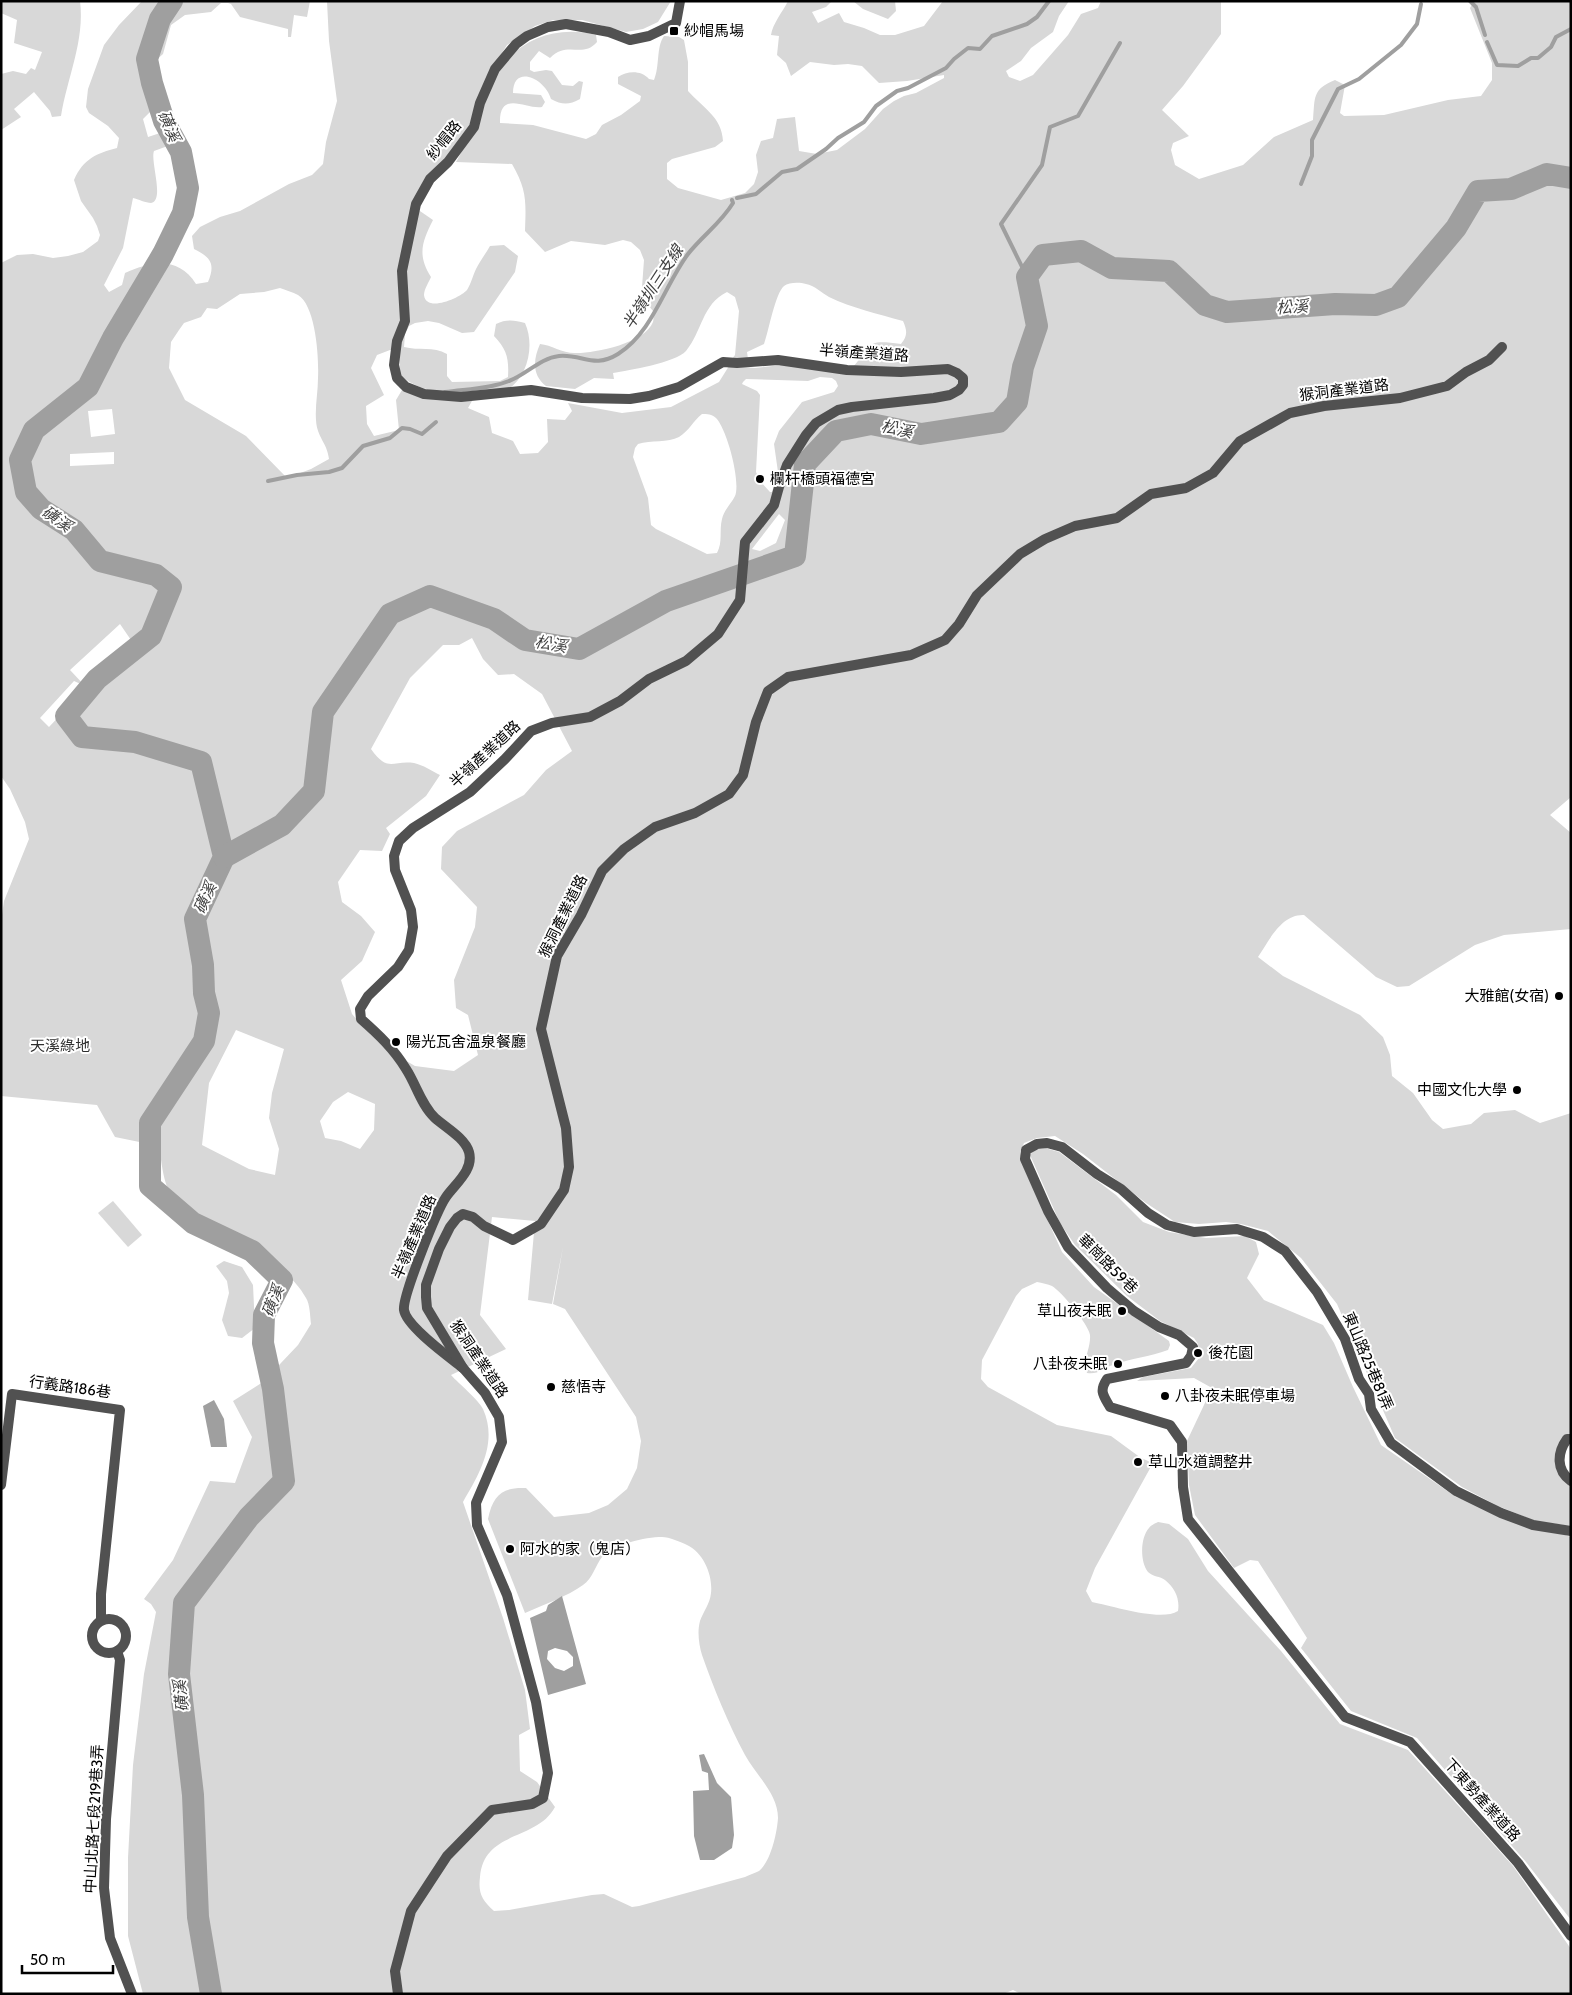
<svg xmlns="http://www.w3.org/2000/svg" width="1572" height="1995" font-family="Cabin,'Noto Sans TC',sans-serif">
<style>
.green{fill:#d8d8d8;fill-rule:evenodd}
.water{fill:#9f9f9f;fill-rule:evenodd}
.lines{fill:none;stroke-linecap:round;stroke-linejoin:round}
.stream{stroke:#9f9f9f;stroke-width:4}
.river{stroke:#9f9f9f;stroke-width:22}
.minor{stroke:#515151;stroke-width:10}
.poi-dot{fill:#000;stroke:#fff;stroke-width:2}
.labels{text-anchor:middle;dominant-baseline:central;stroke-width:4;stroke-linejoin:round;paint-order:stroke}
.poi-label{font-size:15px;fill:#000;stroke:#fff;text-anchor:start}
.street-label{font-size:15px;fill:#000;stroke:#fff}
.park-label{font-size:15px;fill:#2f2f2f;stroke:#fff}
.water-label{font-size:16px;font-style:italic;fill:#404040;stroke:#fff}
</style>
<rect width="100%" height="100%" fill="#fff"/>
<!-- green -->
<g class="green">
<path d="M 1,1 L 80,1 C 85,41 67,78 61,116 L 52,117 L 50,111 L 34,92 L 14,109 L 21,117 L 1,130 L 1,74 L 13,71 L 26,74 L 31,68 L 35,70 L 42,52 L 14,43 L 17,20 L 1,13 Z"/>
<path d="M 142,1 L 310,1 L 307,17 L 294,15 L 291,37 L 288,37 L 288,29 L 240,17 L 231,4 L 228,3 L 221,3 L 211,12 L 185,15 L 171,25 L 163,54 L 154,62 L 158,90 L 157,99 L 155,107 L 143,119 L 148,137 L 169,130 C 174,133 178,137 176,143 L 154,151 C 150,161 165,201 151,203 C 146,203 138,199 133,198 L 123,248 L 104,285 L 109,292 L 122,285 L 125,273 C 151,261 179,256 196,284 L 208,282 C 216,263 210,257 194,249 L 192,236 L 200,227 L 220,217 L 240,211 L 289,184 L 312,175 L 323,164 L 326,142 L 337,101 L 329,41 L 327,1 L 671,1 L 658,22 L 643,29 L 626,32 L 582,20 L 553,20 L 535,26 L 507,45 L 492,68 L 470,125 L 417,209 L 433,220 C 422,242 417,255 431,277 C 429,282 424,289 424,295 C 426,313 460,298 467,290 C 471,284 473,275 476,269 C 480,261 486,253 490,246 L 504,245 L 518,256 L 515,272 L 474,332 L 462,333 L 439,323 L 428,321 L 415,323 L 409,326 L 405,334 L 404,347 C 419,351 433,346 447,354 L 447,376 L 452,382 L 500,381 L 508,377 C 509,358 507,350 494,336 L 496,324 C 506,319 514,320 525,323 C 535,345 528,377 507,390 C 473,392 428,400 400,375 L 399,350 L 390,350 L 377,355 L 371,368 L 384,395 L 366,406 L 367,424 L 374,436 L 399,430 L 396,400 L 402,390 C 427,399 445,401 472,401 L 468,408 L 489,417 L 492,433 L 513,441 L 520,454 L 538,453 L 548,442 L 547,419 L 565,420 L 572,411 L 568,403 L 622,413 L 671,407 L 719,382 L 729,366 L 755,368 L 781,365 L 852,368 C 874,345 863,339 901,344 C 908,336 907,330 903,321 C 878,314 852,308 829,297 C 822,293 814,285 806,284 C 800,282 789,282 784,286 C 775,294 769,330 764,344 L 747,352 L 748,359 L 732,359 L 735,355 L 739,311 L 735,297 L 727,292 C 702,304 702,332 686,351 C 675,363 629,370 613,373 L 614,379 L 594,378 L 575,389 L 546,386 C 532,375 533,360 540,344 C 552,345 563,354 577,353 C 596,353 645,343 653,322 C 654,319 653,314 653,311 L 644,300 L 642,287 L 644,260 L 640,250 L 631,242 L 623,240 L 605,245 L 571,241 L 545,252 L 525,231 C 526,201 527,190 512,164 L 456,162 C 467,143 476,123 484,103 C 489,93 492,80 498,71 C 520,38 558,25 596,35 L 597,42 C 582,59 568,40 550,58 L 539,51 L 530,62 L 530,70 L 534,72 L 546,70 L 552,71 L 562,85 L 573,86 L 579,81 L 583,82 L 580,99 C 569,105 562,105 551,99 C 545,78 513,64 513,93 L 541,95 L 545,102 L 542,107 C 527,110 499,89 500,123 L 533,125 L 586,139 L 596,134 L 602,125 L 621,115 L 640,101 L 641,96 L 618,84 L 618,77 C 627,71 641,70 649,79 L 654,80 C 660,66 656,47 664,36 L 679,37 L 684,40 L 688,62 L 688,91 C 703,108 722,117 723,141 L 715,147 L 672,159 L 667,163 L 667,179 L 678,188 L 721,200 L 745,193 L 754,184 L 758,172 L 756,155 L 761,141 L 773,138 L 777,119 L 795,117 L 799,151 L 817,154 L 837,150 L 865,129 L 883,109 L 894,101 L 904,96 L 916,93 L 944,78 L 944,75 L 907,81 L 879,83 L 862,66 L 848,64 L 834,65 L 810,62 L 791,76 L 786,63 L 777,55 L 779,36 L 771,35 C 773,23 782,13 788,1 L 832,1 L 826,7 L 812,12 L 818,23 L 839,13 L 844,22 L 864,28 L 880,35 L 895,35 L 924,26 L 943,1 L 1069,1 L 1059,16 L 1053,32 L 1031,48 L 1021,61 L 1006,71 L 1009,77 L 1020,81 L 1033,75 L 1068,35 L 1081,14 L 1098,8 L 1101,1 L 1221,1 L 1221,34 L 1183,86 L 1162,110 L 1189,136 L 1173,143 L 1171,150 L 1175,165 L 1199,179 L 1243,165 L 1274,137 L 1313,120 C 1315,98 1312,89 1335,80 L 1345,85 L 1340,113 L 1344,116 L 1384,115 L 1448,100 L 1481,96 L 1492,80 L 1492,63 L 1470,8 L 1474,1 L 1571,1 L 1571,797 L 1550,815 L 1571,833 L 1571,929 L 1504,935 L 1475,945 L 1409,986 L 1397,987 L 1376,977 L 1304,915 C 1281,914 1269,941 1258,957 L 1283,976 L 1360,1015 L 1383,1037 L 1390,1055 L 1392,1076 L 1413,1093 L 1432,1120 L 1443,1129 L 1471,1124 L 1484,1113 L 1515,1110 L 1540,1123 L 1571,1113 L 1571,1434 L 1559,1447 L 1571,1486 L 1571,1526 L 1535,1521 L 1498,1506 L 1462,1487 L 1395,1438 L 1337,1304 L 1301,1258 L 1268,1231 L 1241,1224 L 1226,1222 L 1199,1224 L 1175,1222 L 1146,1203 L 1083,1154 L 1055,1136 L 1037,1138 L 1024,1143 L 1020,1152 L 1024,1168 L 1062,1252 L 1094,1287 L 1169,1341 L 1170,1345 L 1168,1350 C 1150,1357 1131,1358 1113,1365 C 1103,1368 1098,1375 1087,1373 C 1082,1359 1091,1349 1090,1335 C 1089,1325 1061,1291 1052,1286 C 1048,1284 1042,1283 1037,1282 L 1022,1289 L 1016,1296 L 982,1360 L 981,1379 L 988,1387 L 1057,1425 L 1111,1436 L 1141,1458 L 1153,1463 L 1095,1568 L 1086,1591 L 1092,1602 C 1113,1606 1161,1622 1178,1611 C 1180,1599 1175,1588 1165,1580 C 1160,1576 1153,1577 1148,1572 C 1140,1562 1140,1538 1149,1528 C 1151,1525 1156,1523 1158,1522 L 1169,1524 L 1188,1539 L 1208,1571 L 1281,1651 L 1340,1724 L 1408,1750 L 1513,1866 L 1571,1949 L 1571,1994 L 1021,1994 L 1013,1990 L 1003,1994 L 143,1994 L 128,1936 L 128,1858 L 133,1765 L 144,1674 L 156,1612 L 151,1604 L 144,1599 L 173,1560 L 210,1481 L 235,1483 L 252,1437 L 233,1401 L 263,1382 L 298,1345 L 311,1324 C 310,1316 310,1304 306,1298 C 291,1271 259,1252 232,1238 C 212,1228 189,1219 175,1201 C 163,1186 162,1164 159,1146 L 115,1137 L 97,1105 L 1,1096 L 1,922 L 4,901 L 29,839 L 25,822 L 10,789 L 1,776 L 1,263 L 17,255 L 33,254 L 53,258 L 68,256 L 83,252 L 98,241 L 100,235 L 97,226 L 93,218 L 81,201 L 74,180 C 83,159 97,153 117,148 L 119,138 L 108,126 L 89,113 L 86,107 L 88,89 L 104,45 L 119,25 ZM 280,288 C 285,290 293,292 298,295 C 316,306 319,358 318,378 C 318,392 315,406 316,420 C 317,438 327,442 329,459 L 311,469 L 287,478 L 246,436 L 185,400 L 169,368 L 171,342 L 179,330 L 184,323 L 201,317 L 207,308 L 217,309 L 240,294 L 264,292 ZM 820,377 L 832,378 L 836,381 L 838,386 L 834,392 L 802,402 L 779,431 L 774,444 L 778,472 L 772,492 L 770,492 L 760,481 L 756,472 L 760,395 L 757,391 L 742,384 L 743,382 L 746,379 L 808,381 ZM 112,409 L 115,434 L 91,437 L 88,411 ZM 702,414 C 707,414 712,414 716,418 C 727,429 741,482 735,496 C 731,504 724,510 722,519 C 719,531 723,542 717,553 L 707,554 L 656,529 L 651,525 L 648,498 L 633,457 L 635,448 L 638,444 C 651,440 668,443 679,437 C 689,431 693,421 702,414 ZM 114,452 L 114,464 L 70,466 L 70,454 ZM 779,514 L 785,520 L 776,543 L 760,551 L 752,549 ZM 120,624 L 133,643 L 85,686 L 70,670 ZM 472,638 L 483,659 L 498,675 L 514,674 L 542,694 L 572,751 L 546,770 L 524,795 L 457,831 L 442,847 L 441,869 L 477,907 L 475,927 L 454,980 L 456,1008 L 468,1015 L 478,1055 L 454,1071 L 415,1066 L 386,1049 L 365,1029 L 352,1014 L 341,980 L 362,961 L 375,932 L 361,916 L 342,902 L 338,882 L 360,850 L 382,851 L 390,834 L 386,828 L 426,796 L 440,775 C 432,771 423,765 414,763 C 392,760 388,773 371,749 L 410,678 L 443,645 L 459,645 ZM 74,681 L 85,686 L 85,689 L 49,727 L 40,718 ZM 236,1030 L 284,1049 L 272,1093 L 269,1118 L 279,1149 L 275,1175 L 249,1169 L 202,1145 L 209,1083 ZM 348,1092 L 375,1104 L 374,1130 L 360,1149 L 341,1141 L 325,1138 L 320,1121 L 333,1102 ZM 492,1217 L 535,1221 L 528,1300 L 552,1304 L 563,1247 L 553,1304 L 565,1309 L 636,1417 L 641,1441 L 637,1468 L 627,1489 L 608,1505 L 589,1513 L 554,1517 L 526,1488 C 502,1487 493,1495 488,1519 L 525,1613 C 543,1605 568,1596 583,1585 C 593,1578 595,1566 602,1557 C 614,1544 645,1537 662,1537 C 669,1537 681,1542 687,1545 C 704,1553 713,1576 711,1593 C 710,1604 703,1612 700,1621 C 697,1632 699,1645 702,1655 C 714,1689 728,1723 745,1755 C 756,1775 778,1794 778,1818 C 777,1833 771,1861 759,1871 C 755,1873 749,1875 745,1877 L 639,1906 L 632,1907 L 604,1894 L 592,1895 L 509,1910 L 494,1911 C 482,1900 478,1893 480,1877 C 484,1830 537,1841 555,1807 L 537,1782 L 520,1771 L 519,1735 L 530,1729 L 525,1690 L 503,1618 L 463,1502 C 480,1473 498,1442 483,1409 C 478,1399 459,1384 451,1375 L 506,1349 L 480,1315 Z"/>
<polygon points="853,1 895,1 896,11 888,19 863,9"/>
<polygon points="1045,1148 1059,1152 1116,1195 1143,1222 1169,1232 1206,1238 1245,1236 1256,1242 1259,1254 1247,1278 1264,1300 1323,1325 1334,1343 1353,1387 1381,1445 1456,1497 1571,1537 1571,1920 1526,1862 1417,1738 1351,1711 1301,1648 1307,1638 1258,1561 1250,1560 1234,1568 1195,1515 1189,1485 1187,1441 1212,1388 1194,1378 1137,1381 1143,1377 1191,1368 1199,1358 1198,1344 1194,1338 1160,1321 1127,1296 1075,1245 1060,1223 1030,1155 1034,1150"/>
<polygon points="113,1201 142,1235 128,1247 98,1213"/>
<polygon points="224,1261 242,1267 253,1285 255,1328 242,1338 228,1336 222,1320 229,1293 227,1281 216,1266"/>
</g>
<!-- water -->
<g class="water">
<polygon points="214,1400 224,1419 227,1447 211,1447 203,1406"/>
<path d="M 562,1596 L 586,1684 L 548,1695 L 530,1618 L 546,1611 L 548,1605 ZM 555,1648 L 567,1651 L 573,1657 L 573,1666 L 564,1671 L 555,1668 L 547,1659 L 548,1651 Z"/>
<polygon points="704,1754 717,1783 731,1797 734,1835 732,1848 714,1860 700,1860 694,1836 693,1791 709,1790 708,1773 702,1771 699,1755"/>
</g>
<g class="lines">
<!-- stream -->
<g class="stream">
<polyline points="1470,1 1476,7 1485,35"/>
<polyline points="1487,42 1497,65 1518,66 1531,58 1538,58 1551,47 1556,37 1571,29"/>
<polyline points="1301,184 1312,156 1312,140 1338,89 1359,79 1401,45 1417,24 1421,4"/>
<polyline points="737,198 756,194 782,172 797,169 826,149 838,138 864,122 876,106 897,91 908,88 946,68 954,59 968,48 980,49 992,36 1027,24 1037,17 1049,1"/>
<polyline points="1027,277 1001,224 1042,165 1050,127 1078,116 1120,43"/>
<path d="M 445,392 C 465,389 489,389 509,381 C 526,375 540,358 559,356 C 583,354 594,369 618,354 C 653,332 664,286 688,254 C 702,236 721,223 733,203 L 732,200"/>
<polyline points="268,481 297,475 329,472 342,468 363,446 390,438 402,428 410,429 422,434 436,422"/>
</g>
<!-- river -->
<g class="river">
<polyline points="172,1 160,19 147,59 152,83 164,121 181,152 188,188 183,213 163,254 113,338 88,387 34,430 20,460 26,492 41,509 74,530 100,561 156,575 171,587 151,636 97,679 66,716 82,737 135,742 201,762 224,857 195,919 203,965 204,993 209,1013 204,1041 150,1123 150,1186 193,1223 252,1251 282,1280 264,1315 263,1343 273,1389 284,1481 249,1517 184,1603 179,1674 193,1795 198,1917 211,1994"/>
<polyline points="224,857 282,825 314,791 323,712 390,614 430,596 494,619 525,640 579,649 666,601 795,556 805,464 836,431 871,424 921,434 999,422 1017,402 1023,367 1037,326 1027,277 1043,255 1081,251 1112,268 1169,271 1205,305 1227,312 1335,304 1376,305 1398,297 1456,228 1478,191 1511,189 1547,174 1571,178"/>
</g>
<!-- minor -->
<g class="minor">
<path d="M 463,1368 C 449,1357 406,1326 404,1310 C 402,1297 437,1210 446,1197 C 455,1184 474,1170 469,1152 C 465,1138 445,1127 435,1118 C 421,1105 416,1084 406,1069 C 394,1049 378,1034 361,1019 L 360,1009 L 368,996 L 398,967 L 409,950 L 413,927 L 411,910 L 395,870 L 394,856 L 399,841 L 413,828 L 470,792 L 505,759 L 531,731 L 552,723 L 590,717 L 620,701 L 649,679 L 686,661 L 718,634 L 740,600 L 745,542 L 774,505 L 779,487 L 787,465 L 806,435 L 816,423 L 838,410 L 852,407 L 934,398 L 950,395 L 959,390 L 963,385 L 963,378 L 957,373 L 948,369 L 901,372 L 847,370 L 778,360 L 737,363 L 723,362 L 679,387 L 649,396 L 630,399 L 582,398 L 531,390 L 461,397 L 424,394 L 406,387 L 397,378 L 394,365 L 397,341 L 405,321 L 402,271 L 416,204 L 430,179 L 448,162 L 474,127 L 480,103 L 495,69 L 516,44 L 527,36 L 548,27 L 566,24 L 609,32 L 630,40 L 649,36 L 676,23 L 680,1"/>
<path d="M 1571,1439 L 1567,1439 C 1557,1453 1556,1470 1571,1481"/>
<polyline points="1,1485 12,1394 120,1410 101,1594 101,1620"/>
<path d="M 1571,1531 L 1533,1525 L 1501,1513 L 1456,1491 L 1391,1443 L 1371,1409 L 1369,1394 L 1359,1379 L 1345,1339 L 1317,1292 L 1285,1251 L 1263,1237 L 1237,1229 L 1194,1232 L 1167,1225 L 1148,1213 L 1121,1189 L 1097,1174 L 1062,1147 L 1047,1143 L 1037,1144 L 1026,1150 L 1025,1159 L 1048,1211 L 1068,1247 L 1107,1288 L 1134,1311 L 1159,1327 L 1179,1335 L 1193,1347 L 1191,1356 L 1186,1363 L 1107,1379 C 1099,1391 1103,1395 1110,1407 L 1170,1425 L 1182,1442 L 1183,1487 L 1188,1519 L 1345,1717 L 1410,1742 L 1518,1863 L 1571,1936"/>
<circle cx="109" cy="1636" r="17"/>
<polyline points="117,1651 120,1660 119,1671 106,1819 104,1888 110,1938 132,1994"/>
<polyline points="398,1994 395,1971 411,1911 447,1856 492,1810 532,1804 543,1798 548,1773 536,1702 507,1595 477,1525 476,1503 502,1442 499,1417 485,1393 463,1368 427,1308 426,1297 426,1285 439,1249 450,1227 457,1218 463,1214 473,1217 484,1226 513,1240 541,1224 564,1190 569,1167 566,1128 541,1029 557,956 581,915 602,871 624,849 655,827 695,813 729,794 743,775 756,722 768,691 788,677 911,655 945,640 959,624 977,595 1020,554 1045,539 1075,526 1117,518 1151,494 1186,488 1213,473 1240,441 1290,413 1324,406 1400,398 1447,386 1466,372 1489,360 1502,347"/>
</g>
</g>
<!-- markers -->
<g class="poi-dot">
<rect x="669" y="26" width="10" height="10" rx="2.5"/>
<circle cx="760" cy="479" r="5"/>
<circle cx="1559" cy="996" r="5"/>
<circle cx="396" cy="1042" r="5"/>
<circle cx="1517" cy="1090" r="5"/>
<circle cx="1122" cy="1311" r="5"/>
<circle cx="1198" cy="1353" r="5"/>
<circle cx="1118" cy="1364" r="5"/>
<circle cx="551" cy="1387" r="5"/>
<circle cx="1165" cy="1396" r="5"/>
<circle cx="1138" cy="1462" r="5"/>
<circle cx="510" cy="1549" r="5"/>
</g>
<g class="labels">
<!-- poi labels -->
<g class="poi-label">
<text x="684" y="31">紗帽馬場</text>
<text x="770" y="479">欄杆橋頭福德宮</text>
<text x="1549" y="996" text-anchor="end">大雅館(女宿)</text>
<text x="406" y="1042">陽光瓦舍溫泉餐廳</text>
<text x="1507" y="1090" text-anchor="end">中國文化大學</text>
<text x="1112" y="1311" text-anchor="end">草山夜未眠</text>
<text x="1208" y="1353">後花園</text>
<text x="1108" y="1364" text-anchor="end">八卦夜未眠</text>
<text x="561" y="1387">慈悟寺</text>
<text x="1175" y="1396">八卦夜未眠停車場</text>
<text x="1148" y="1462">草山水道調整井</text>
<text x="520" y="1549">阿水的家（鬼店）</text>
</g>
<!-- street labels -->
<g class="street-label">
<text transform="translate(444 140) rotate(-51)">紗帽路</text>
<text transform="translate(864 353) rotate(4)">半嶺產業道路</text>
<text transform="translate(1344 390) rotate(-7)">猴洞產業道路</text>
<text transform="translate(485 754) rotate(-43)">半嶺產業道路</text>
<text transform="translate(563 916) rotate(-64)">猴洞產業道路</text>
<text transform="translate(414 1237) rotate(-67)">半嶺產業道路</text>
<text transform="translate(1108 1264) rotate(45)">華崗路59巷</text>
<text transform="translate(479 1359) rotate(56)">猴洞產業道路</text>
<text transform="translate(1368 1361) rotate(67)">東山路25巷81弄</text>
<text transform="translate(70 1387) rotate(8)">行義路186巷</text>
<text transform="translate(1482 1800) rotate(48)">下東勢產業道路</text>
<text transform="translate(94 1819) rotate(-87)">中山北路七段219巷3弄</text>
</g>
<!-- park labels -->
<g class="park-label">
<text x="60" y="1046">天溪綠地</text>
</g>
<!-- water labels -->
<g class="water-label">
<text transform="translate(169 126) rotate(67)">磺溪</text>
<text transform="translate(653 287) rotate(-57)">半嶺圳三支線</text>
<text transform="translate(1292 307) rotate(-4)">松溪</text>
<text transform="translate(897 429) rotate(12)">松溪</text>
<text transform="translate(57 519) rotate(35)">磺溪</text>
<text transform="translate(551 644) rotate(10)">松溪</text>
<text transform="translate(205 898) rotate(-66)">磺溪</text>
<text transform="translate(273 1301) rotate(-68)">磺溪</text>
<text transform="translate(181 1696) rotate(-96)">磺溪</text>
</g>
</g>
<!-- border -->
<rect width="1572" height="1995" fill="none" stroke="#000000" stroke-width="5"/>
<!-- scale -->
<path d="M22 1965v8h91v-8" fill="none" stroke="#000000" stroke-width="2.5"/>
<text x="30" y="1965" font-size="15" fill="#000000" stroke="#ffffff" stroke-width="4" paint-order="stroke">50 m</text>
</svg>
